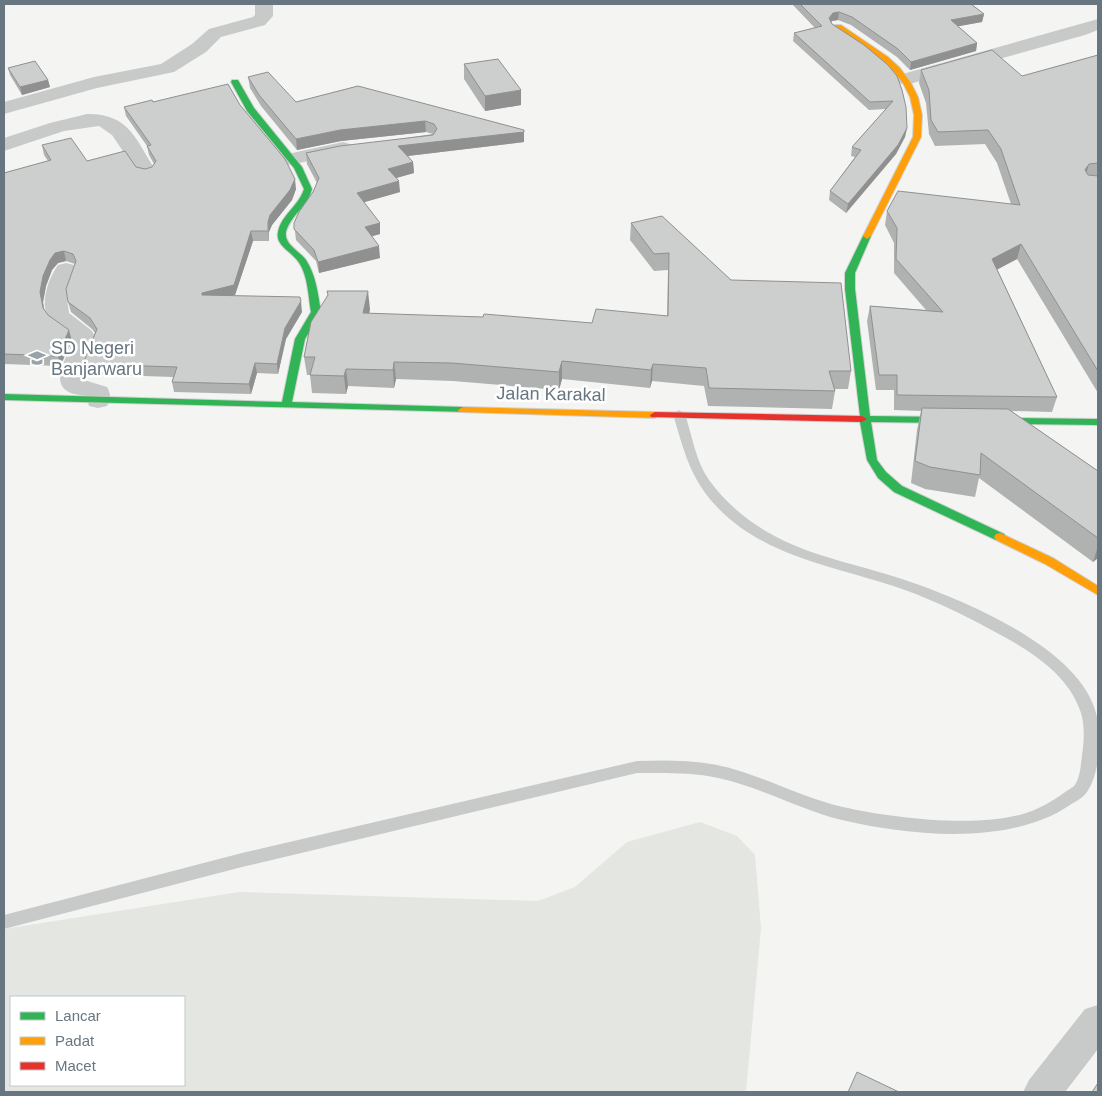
<svg xmlns="http://www.w3.org/2000/svg" width="1102" height="1096" font-family="Helvetica,sans-serif">
<style>
.green{fill:#e4e6e1;fill-rule:evenodd}
.lines{fill:none;stroke-linecap:round;stroke-linejoin:round}
.fast-casing{stroke:#d1d1d1;stroke-width:2}
.slow-casing{stroke:#d1d1d1;stroke-width:2}
.jam-casing{stroke:#d1d1d1;stroke-width:2}
.lane{fill:#c8caca;fill-rule:evenodd}
.street{fill:#c8caca;fill-rule:evenodd}
.fast{fill:#30b455;fill-rule:evenodd}
.slow{fill:#ff9f0a;fill-rule:evenodd}
.jam{fill:#e5322d;fill-rule:evenodd}
.wall{fill:#b0b1b1}
.shaded-wall{fill:#909090}
.building{fill:#cdcece;stroke:#909090}
.labels{text-anchor:middle;dominant-baseline:central;stroke-width:5;stroke-linejoin:round;paint-order:stroke}
.poi-label{font-size:18px;fill:#677680;stroke:#fff;text-anchor:start}
.street-label{font-size:18px;fill:#677680;stroke:#fff}
</style>
<rect width="100%" height="100%" fill="#f4f4f3"/>
<!-- green -->
<path class="green" d="M 700,822 L 737,836 L 755,855 L 761,928 L 746,1092 L 4,1092 L 4,929 L 239,892 L 538,901 L 575,887 L 627,842 ZM 11,997 L 184,997 L 184,1085 L 11,1085 Z"/>
<g class="lines">
<!-- fast casing -->
<g class="fast-casing">
<g id="fast">
<path d="M 232,80 L 238,80 L 254,108 L 302,167 L 312,189 C 308,206 290,216 286,232 C 284,245 300,251 306,260 C 316,275 318,294 321,312 L 305,339 L 292,402 L 463,407 L 468,410 L 467,412 L 4,400 L 4,394 L 282,402 L 295,339 L 311,312 C 308,295 308,273 297,260 C 290,251 275,245 278,232 C 281,215 299,206 304,189 L 294,168 L 247,111 L 231,82 Z"/>
<polygon points="867,233 871,236 855,273 855,289 870,416 1098,419 1098,425 871,422 877,460 886,472 902,486 1004,534 1006,537 1004,540 996,540 894,492 878,478 867,460 860,422 857,419 860,416 845,289 845,273 863,236"/>
</g>
</g>
<!-- slow casing -->
<g class="slow-casing">
<g id="slow">
<polygon points="835,25 841,25 888,57 900,68 911,83 918,97 922,115 921,137 871,236 867,239 863,236 913,137 914,115 910,97 903,83 894,72 882,61 835,29"/>
<polygon points="463,407 655,412 660,415 655,418 459,412 458,410"/>
<polygon points="1000,533 1053,558 1098,586 1098,595 1045,564 996,540 994,537 996,534"/>
</g>
</g>
<!-- jam casing -->
<g class="jam-casing">
<polygon id="jam" points="655,412 862,416 867,419 862,422 651,417 650,415"/>
</g>
<!-- lane -->
<path class="lane" d="M 679,410 L 685,414 C 692,435 696,462 709,480 C 725,502 747,521 771,534 C 810,556 856,564 899,578 C 960,598 1083,648 1097,717 C 1101,739 1100,773 1087,792 C 1083,798 1076,801 1070,805 C 1010,846 910,836 842,820 C 800,810 761,787 718,778 C 692,772 664,773 637,773 L 242,867 L 4,929 L 4,915 L 242,853 L 637,761 C 664,760 690,760 717,765 C 760,774 800,797 843,807 C 892,818 974,828 1023,814 C 1037,810 1049,803 1061,795 C 1065,792 1070,789 1074,786 C 1080,779 1081,764 1082,755 C 1084,742 1085,726 1081,713 C 1070,678 1038,656 1008,639 C 974,620 939,602 902,589 C 839,567 766,558 718,508 C 690,479 684,451 673,414 Z"/>
<!-- street -->
<g class="street">
<polygon points="255,4 273,4 273,16 265,25 221,37 206,52 174,72 97,88 4,114 4,102 94,77 161,64 192,44 209,29 253,17 255,15"/>
<polygon points="1098,19 1098,30 1085,35 906,85 899,83 896,79 899,75"/>
<path d="M 87,114 C 129,113 136,140 156,171 L 153,175 L 146,177 L 139,175 L 112,135 L 99,126 L 64,131 L 4,151 L 4,138 L 50,123 Z"/>
<polygon points="343,142 350,144 353,148 350,152 290,165 283,163 280,159 283,155"/>
<path d="M 66,263 L 74,265 L 77,270 L 67,299 L 69,313 L 91,330 L 98,340 L 84,374 L 84,380 L 107,387 C 111,394 111,398 107,406 L 98,408 L 89,406 L 86,396 C 80,395 71,394 67,391 C 50,380 69,353 74,340 C 67,334 58,331 52,324 C 38,307 47,281 58,265 Z"/>
<polygon points="1098,1005 1098,1049 1065,1092 1023,1092 1029,1080 1085,1009"/>
</g>
<!-- fast -->
<use href="#fast" class="fast"/>
<!-- slow -->
<use href="#slow" class="slow"/>
<!-- jam -->
<use href="#jam" class="jam"/>
</g>
<!-- wall -->
<g class="wall">
<polygon points="792,4 971,4 984,14 982,22 958,26 977,43 976,51 910,70 897,57 851,25 838,20 832,21 831,22 832,24 864,45 907,128 905,137 896,154 846,213 829,200 830,191 855,157 851,156 852,147 886,109 869,110 793,41 794,33 815,28"/>
<polygon points="1098,55 1098,393 1017,259 997,269 1057,397 1052,412 1011,411 1098,471 1098,558 1093,562 979,478 975,497 925,489 911,483 917,430 921,411 894,410 894,390 876,390 867,321 870,306 926,310 894,273 894,243 885,225 887,211 1011,204 997,163 985,144 935,146 929,134 926,103 919,83 921,70 1022,76"/>
<polygon points="464,64 521,105 485,111 464,79"/>
<polygon points="8,68 48,80 50,87 22,95 10,75"/>
<polygon points="248,77 296,102 358,86 524,142 408,156 413,162 414,173 396,178 400,192 364,202 380,223 380,234 372,236 380,258 319,273 316,261 296,240 294,223 313,192 317,183 307,164 306,153 433,134 426,132 341,141 297,150 261,106 250,88"/>
<polygon points="153,102 240,105 296,189 292,200 272,225 269,232 269,241 253,241 235,295 231,296 302,312 286,339 278,374 257,373 251,394 174,392 172,382 173,377 86,374 83,364 95,333 92,329 71,312 68,302 75,264 66,261 58,263 52,270 46,286 43,302 44,310 48,315 72,341 60,366 4,364 4,173 48,161 44,155 42,145 87,161 136,167 145,169 152,167 154,164 149,155 147,146 126,116 124,107"/>
<polygon points="631,223 731,280 851,371 848,389 834,389 835,391 832,409 708,406 704,386 652,381 650,388 562,379 559,390 453,381 396,379 394,388 348,386 346,394 312,393 310,375 307,375 304,357 370,309 369,314 592,323 667,316 668,270 654,271 630,240"/>
</g>
<!-- shaded-wall -->
<g class="shaded-wall">
<polygon points="839,12 838,20 832,21 828,26 829,18 833,13"/>
<polygon points="984,14 982,22 949,28 951,20"/>
<polygon points="977,43 976,51 910,70 911,62"/>
<polygon points="48,80 50,87 22,95 20,87"/>
<polygon points="521,90 521,105 485,111 485,96"/>
<polygon points="425,121 426,132 341,141 297,150 296,139 340,130"/>
<polygon points="907,128 905,137 896,154 846,213 848,204"/>
<polygon points="524,130 524,142 399,157 398,146"/>
<polygon points="413,162 414,173 389,180 388,169"/>
<polygon points="1089,164 1085,178 1085,170"/>
<polygon points="295,179 296,189 292,200 272,225 269,232 269,241 268,222 270,215"/>
<polygon points="399,181 400,192 358,204 357,193"/>
<polygon points="380,223 380,234 366,238 365,227"/>
<polygon points="251,231 253,241 235,295 204,303 202,293"/>
<polygon points="1021,244 1017,259 989,274 992,259"/>
<polygon points="379,246 380,258 319,273 318,262"/>
<polygon points="64,251 66,261 58,263 52,270 46,286 43,302 46,318 40,292 43,276 50,260 55,253"/>
<polygon points="368,291 370,309 365,331 363,313"/>
<polygon points="301,301 302,312 286,339 278,374 277,364 285,328"/>
<polygon points="69,330 72,341 60,366 58,356"/>
<polygon points="562,361 562,379 559,390 559,372"/>
<polygon points="394,362 396,379 394,388 393,370"/>
<polygon points="255,363 257,373 251,394 249,384"/>
<polygon points="653,364 652,381 650,388 651,370"/>
<polygon points="346,369 348,386 346,394 344,376"/>
<polygon points="1098,546 1098,558 1093,562"/>
</g>
<!-- building -->
<g class="building">
<polygon points="800,4 971,4 984,14 951,20 977,43 911,62 898,49 852,17 839,12 833,13 829,18 832,24 864,45 888,65 897,76 902,90 906,107 907,128 898,145 848,204 830,191 861,150 852,147 893,101 870,102 794,33 822,26"/>
<polygon points="992,50 1022,76 1098,55 1098,163 1089,164 1085,170 1088,175 1098,176 1098,371 1021,244 992,259 1057,397 897,395 897,375 879,375 870,306 943,312 896,259 897,228 887,211 898,191 1020,205 1001,149 988,130 938,132 931,120 929,90 921,70"/>
<polygon points="498,59 521,90 485,96 464,64"/>
<polygon points="35,61 48,80 20,87 8,68"/>
<polygon points="268,72 296,102 358,86 524,130 524,132 398,146 413,162 388,169 399,181 357,193 380,223 365,227 379,246 318,262 314,250 294,229 294,223 299,212 313,192 319,178 306,153 340,146 433,135 437,129 434,124 425,121 340,130 296,139 259,95 248,77"/>
<polygon points="228,84 240,105 285,159 295,179 290,190 270,215 268,222 268,231 251,231 234,285 202,293 202,295 300,297 301,301 285,328 277,364 255,363 249,384 172,382 177,367 83,364 97,329 90,318 68,302 66,289 76,261 73,254 64,251 55,253 50,260 43,276 40,292 43,308 48,315 69,330 58,356 4,354 4,173 51,160 42,145 71,138 87,161 125,151 136,167 145,169 152,167 156,161 147,146 151,145 124,107 152,100 153,102"/>
<polygon points="662,216 731,280 841,283 851,371 829,371 835,391 709,388 706,368 653,364 651,370 562,361 559,372 452,363 394,362 393,370 346,369 344,376 310,375 315,357 304,357 311,322 328,295 327,291 368,291 363,313 483,317 484,314 592,323 596,309 668,316 669,253 654,254 631,223"/>
<polygon points="922,408 1008,409 1098,471 1098,538 981,453 980,475 930,467 915,461"/>
<polygon points="857,1072 899,1092 848,1092"/>
<polygon points="1098,1083 1098,1092 1092,1092"/>
</g>
<!-- icons -->
<defs>
<g id="school-bare" transform="scale(1.35)"><path d="M0-5L7-2L0 1L-7-2ZM-4 1L0 2.5L4 1V4Q0 6-4 4Z" fill="#98a2a8" stroke="#fff" stroke-width="2.5" paint-order="stroke"/></g>
</defs>
<g fill-rule="evenodd">
<use href="#school-bare" x="37" y="358"/>
</g>
<g class="labels">
<!-- poi labels -->
<g class="poi-label">
<text x="51" y="348">SD Negeri<tspan x="51" dy="21">Banjarwaru</tspan></text>
</g>
<!-- street labels -->
<g class="street-label">
<text transform="translate(551 394) rotate(1)">Jalan Karakal</text>
</g>
</g>
<!-- border -->
<rect width="1102" height="1096" fill="none" stroke="#677680" stroke-width="10"/>
<!-- legend -->
<rect x="10" y="996" width="175" height="90" fill="#ffffff" stroke="#c2c8cc"/>
<rect x="20" y="1012" width="25" height="8" fill="#30b455" stroke="#c2c8cc"/>
<text x="55" y="1021" font-size="15" fill="#677680">Lancar</text>
<rect x="20" y="1037" width="25" height="8" fill="#ff9f0a" stroke="#c2c8cc"/>
<text x="55" y="1046" font-size="15" fill="#677680">Padat</text>
<rect x="20" y="1062" width="25" height="8" fill="#e5322d" stroke="#c2c8cc"/>
<text x="55" y="1071" font-size="15" fill="#677680">Macet</text>
</svg>
